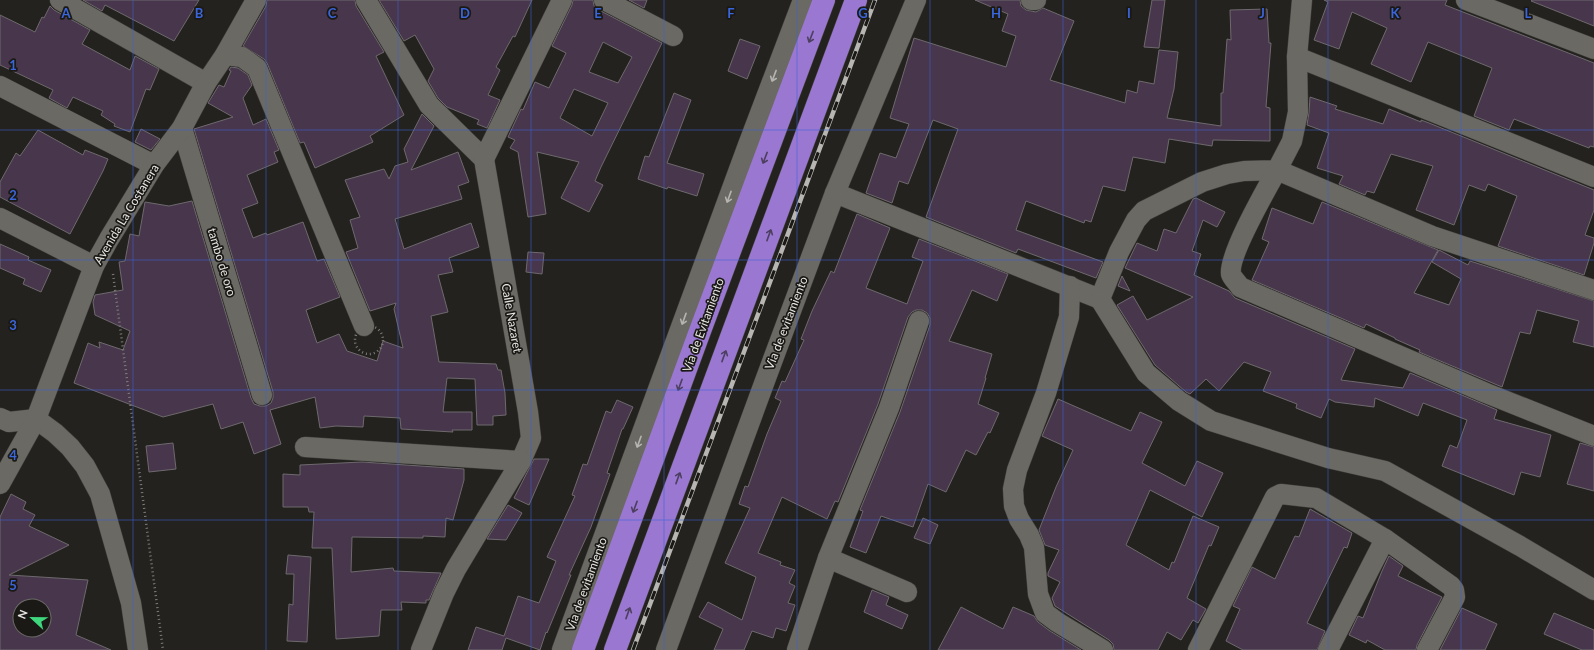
<svg xmlns="http://www.w3.org/2000/svg" width="1594" height="650" font-family="Lato,sans-serif">
<style>
.building{fill:#48374c;stroke:#6d696d;fill-rule:evenodd}
.lines{fill:none;stroke-linecap:round;stroke-linejoin:round}
.minor-casing{stroke:#41403d;stroke-width:21}
.highway-casing{stroke:#41403d;stroke-width:23}
.path{stroke:#7f7d7a;stroke-width:2.5;stroke-dasharray:1 3;stroke-linecap:butt}
.minor{stroke:#6b6964;stroke-width:20}
.highway{stroke:#9a77d1;stroke-width:22}
.rail-casing{stroke:#b7b6b3;stroke-width:4.5}
.rail{stroke:#1a1915;stroke-width:3;stroke-dasharray:9;stroke-linecap:butt}
.oneway{stroke:#4d3f60}
.oneway2{stroke:#b5b4b0}
.grid{fill:none;stroke:#3b65da;stroke-width:1;stroke-opacity:0.55}
.labels{text-anchor:middle;dominant-baseline:central;stroke-width:3.5;stroke-linejoin:round;paint-order:stroke}
.street-label{font-size:12px;fill:#e7e6e3;stroke:#1a1915}
.grid-label{font-size:13px;text-anchor:middle;font-weight:bold;fill:#3b65da;stroke:#1a1915;stroke-width:3.5;stroke-linejoin:round;paint-order:stroke}
</style>
<rect width="100%" height="100%" fill="#24221e"/>
<!-- building -->
<g class="building">
<polygon points="83,0 199,0 174,41 105,5 102,11"/>
<polygon points="267,0 355,0 356,6 384,52 376,56 404,115 370,136 373,142 315,168 304,142 300,143 267,63 264,59 243,46 266,6"/>
<polygon points="379,0 532,0 515,37 513,36 496,67 500,70 488,95 500,100 487,128 477,124 479,120 447,107 438,98 428,81 434,69 415,35 404,41"/>
<path d="M 573,0 L 593,0 L 594,6 L 599,10 L 662,43 L 601,167 L 595,181 L 603,185 L 589,212 L 561,198 L 579,162 L 537,152 L 546,214 L 528,217 L 518,152 L 510,148 L 515,140 L 508,137 L 521,109 L 523,110 L 535,82 L 549,88 L 566,53 L 552,46 L 572,5 ZM 603,42 L 632,57 L 618,83 L 589,72 ZM 574,89 L 608,103 L 592,136 L 560,118 Z"/>
<polygon points="629,0 647,0 644,8"/>
<polygon points="975,0 1020,0 1021,6 1026,10 1036,12 1043,8 1074,21 1050,80 1125,103 1127,90 1137,93 1139,81 1154,84 1159,50 1178,52 1174,89 1167,118 1221,126 1221,93 1223,93 1227,39 1231,40 1230,10 1267,9 1269,43 1271,43 1266,107 1270,108 1270,141 1213,140 1212,146 1169,139 1165,163 1133,157 1125,191 1103,186 1091,222 1085,220 1084,223 1026,201 1016,230 1103,262 1096,278 1018,249 1016,253 926,217 958,129 933,120 908,184 899,181 892,203 866,193 880,153 896,158 909,124 890,118 914,38 1006,67 1016,36 1002,31 1008,14"/>
<polygon points="1152,0 1165,0 1159,48 1144,47"/>
<polygon points="1324,0 1447,0 1445,5 1594,63 1594,147 1590,146 1589,148 1514,119 1509,130 1474,116 1492,68 1428,42 1411,82 1371,64 1387,28 1352,12 1339,49 1314,40 1328,2"/>
<polygon points="1532,0 1594,0 1594,26 1531,1"/>
<polygon points="50,6 54,10 90,30 82,44 130,70 135,56 159,69 150,90 146,89 130,132 114,126 115,124 101,115 103,111 73,97 67,108 49,98 53,90 0,65 0,15 35,32 42,17 44,18"/>
<polygon points="740,39 760,46 747,79 728,71"/>
<polygon points="231,67 238,68 248,75 252,85 243,98 253,125 266,119 279,150 274,152 278,162 247,175 258,203 242,209 253,238 266,233 267,235 303,222 317,261 324,259 340,297 306,310 317,343 339,334 347,351 377,361 383,341 403,348 394,309 396,303 370,311 346,252 358,248 350,220 360,217 345,180 384,169 389,179 395,166 408,162 404,149 422,114 434,126 411,170 458,152 469,182 458,186 462,199 395,219 404,249 471,223 479,247 449,258 453,272 438,275 448,312 431,316 439,362 496,364 498,370 501,370 505,393 506,415 493,416 493,425 477,425 475,379 447,378 443,412 472,412 472,430 452,430 453,432 401,429 400,418 364,416 363,427 336,426 320,428 315,397 270,410 281,444 254,454 243,422 221,429 213,404 163,417 74,383 88,343 100,348 99,342 123,350 130,331 95,315 93,302 95,295 123,290 119,262 125,261 130,234 139,236 145,202 169,206 192,201 251,398 254,404 260,406 266,406 271,403 273,398 273,392 194,129 233,117 208,103 219,85 224,87 231,71 229,70"/>
<polygon points="674,93 691,100 667,163 704,174 697,196 668,187 667,189 638,179 645,156 649,157"/>
<polygon points="1310,97 1337,106 1335,109 1383,124 1389,109 1421,122 1421,120 1429,123 1594,190 1594,210 1585,235 1594,238 1594,243 1584,275 1498,246 1517,196 1488,184 1485,191 1469,185 1454,225 1416,210 1433,166 1391,154 1374,193 1367,191 1365,195 1339,184 1343,176 1317,168 1329,133 1307,125 1309,112"/>
<polygon points="141,129 160,139 151,150 135,142"/>
<polygon points="38,130 83,155 85,150 108,159 103,171 70,234 0,197 0,182 16,153 20,156"/>
<polygon points="1196,198 1225,212 1217,227 1203,220 1192,251 1201,254 1194,275 1229,291 1235,298 1355,349 1341,380 1403,388 1410,373 1497,410 1494,419 1551,435 1540,477 1521,472 1514,495 1442,466 1450,445 1457,448 1467,420 1423,403 1418,416 1375,398 1374,407 1335,402 1329,399 1321,418 1296,408 1297,404 1263,391 1271,372 1244,362 1219,391 1206,379 1190,394 1186,392 1155,365 1117,305 1133,296 1147,320 1193,297 1125,268 1137,243 1157,251 1164,229 1176,233 1193,199"/>
<polygon points="1322,202 1438,250 1414,293 1449,305 1461,279 1432,262 1439,250 1468,265 1470,261 1594,301 1594,347 1573,342 1579,321 1537,310 1530,334 1520,332 1502,387 1419,352 1420,350 1395,339 1395,338 1366,324 1364,328 1252,280 1269,242 1262,239 1272,208 1313,224"/>
<polygon points="857,214 890,228 866,288 907,304 923,261 912,257 919,239 1008,274 997,301 972,290 949,341 992,354 985,378 986,378 978,404 999,413 990,433 988,432 976,455 966,450 946,492 928,484 913,527 881,516 866,553 850,547 863,511 860,510 900,412 930,325 930,318 927,313 922,310 916,310 912,312 908,317 878,404 838,502 835,501 827,519 782,497 758,553 781,562 780,565 795,570 789,583 795,586 788,603 795,605 786,631 776,628 773,638 752,631 744,650 714,650 723,629 699,617 708,602 742,620 756,577 725,563 750,508 739,504 745,486 748,487 767,434 781,401 775,398 782,381 785,382 804,340 801,339 812,311 831,271 834,273"/>
<polygon points="0,244 29,257 28,260 51,270 41,292 23,284 25,279 0,268"/>
<polygon points="528,252 544,253 542,274 526,272"/>
<polygon points="1122,276 1130,291 1118,286"/>
<polygon points="1058,399 1131,431 1140,412 1162,422 1142,463 1185,486 1197,461 1223,473 1202,517 1150,490 1126,545 1169,570 1172,562 1174,563 1193,516 1219,527 1211,546 1209,545 1187,598 1206,609 1198,623 1193,620 1181,640 1167,632 1158,650 1114,650 1113,644 1109,640 1055,606 1052,598 1060,582 1048,576 1048,573 1059,550 1045,545 1039,530 1056,487 1073,450 1042,436"/>
<polygon points="617,400 633,407 623,429 622,429 607,473 610,474 591,527 569,575 571,575 547,633 546,632 540,650 506,638 502,650 468,650 476,627 504,636 518,596 539,603 556,561 547,557 575,496 572,495 583,464 587,465 606,411 611,413"/>
<polygon points="173,443 176,469 149,472 146,446"/>
<polygon points="1580,443 1594,447 1594,491 1567,484"/>
<polygon points="534,459 549,459 529,505 514,498"/>
<polygon points="362,462 464,469 464,480 453,520 446,518 445,537 423,536 423,538 352,537 351,572 393,568 394,571 441,573 429,600 426,600 426,603 401,602 402,610 381,610 379,636 336,639 332,548 312,548 314,512 309,512 308,507 283,507 283,474 300,475 300,465"/>
<path d="M 11,494 L 26,502 L 23,509 L 35,515 L 29,526 L 69,545 L 9,575 L 88,580 L 76,635 L 111,650 L 0,650 L 0,517 ZM 20,606 L 44,606 L 44,630 L 20,630 Z"/>
<polygon points="508,505 522,513 506,540 487,539"/>
<polygon points="1310,509 1352,533 1347,548 1344,547 1307,623 1325,631 1317,650 1243,650 1226,641 1240,609 1233,606 1252,567 1275,579 1295,536 1299,537"/>
<polygon points="923,518 938,525 930,544 914,538"/>
<polygon points="288,555 311,557 307,642 287,641 289,604 293,605 294,574 286,574"/>
<polygon points="1389,556 1403,566 1398,576 1442,597 1417,645 1416,650 1385,650 1367,640 1366,643 1349,635 1358,616 1363,618 1382,571"/>
<polygon points="872,590 889,597 886,605 908,615 902,629 864,612"/>
<polygon points="961,607 1003,629 1013,607 1034,616 1038,622 1050,631 1081,650 938,650"/>
<polygon points="1462,608 1497,624 1485,650 1440,650"/>
<polygon points="1554,613 1594,630 1594,650 1582,650 1544,634"/>
</g>
<g class="lines">
<!-- minor casing -->
<g class="minor-casing">
<g id="minor">
<polyline points="60,0 206,83"/>
<polyline points="366,0 429,105 484,159 528,412 531,438 521,461 456,569 444,593 421,650"/>
<polyline points="604,0 673,36"/>
<polyline points="1031,0 1036,0"/>
<polyline points="1466,0 1594,49"/>
<polyline points="225,55 242,57 257,68 364,326"/>
<polyline points="1297,57 1594,177"/>
<polyline points="0,86 154,165"/>
<polyline points="182,128 262,395"/>
<polyline points="484,159 562,0"/>
<polyline points="835,193 1100,299 1119,252 1136,220 1144,211 1202,182 1227,174 1244,171 1277,170 1292,141 1298,112 1297,57 1302,0"/>
<polyline points="0,218 94,266"/>
<polyline points="1070,286 1069,317 1046,393 1017,470 1013,489 1014,506 1019,519 1029,535 1034,547 1038,594 1045,613 1057,622 1103,650"/>
<path d="M 1594,290 L 1432,236 L 1277,170 C 1267,188 1228,256 1231,274 C 1232,278 1238,283 1240,287 L 1486,393 L 1594,436"/>
<polyline points="1100,299 1146,373 1179,401 1211,421 1328,458 1385,471 1520,546 1594,590"/>
<polyline points="0,418 9,422 36,419 55,433 70,447 85,466 100,494 131,603 138,650"/>
<polyline points="305,447 521,461"/>
<polyline points="0,484 36,419 94,266 109,239 154,165 182,128 206,83 225,55 256,0"/>
<polyline points="828,558 907,592"/>
<polyline points="562,650 748,145 803,0"/>
<polyline points="666,650 766,378 835,193 916,0"/>
<polyline points="797,650 828,558 889,408 919,321"/>
<polyline points="1198,650 1275,497 1281,494 1316,498 1385,539 1451,586 1454,590 1455,597 1427,650"/>
<polyline points="1328,650 1385,539"/>
</g>
</g>
<!-- highway casing -->
<g class="highway-casing">
<g id="highway">
<polyline points="583,650 700,331 824,0"/>
<polyline points="615,650 856,0"/>
</g>
</g>
<!-- path -->
<g class="path">
<polyline points="113,274 163,650"/>
<circle cx="369" cy="340" r="14"/>
</g>
<!-- minor -->
<use href="#minor" class="minor"/>
<!-- highway -->
<use href="#highway" class="highway"/>
<!-- rail casing -->
<g class="rail-casing">
<polyline id="rail" points="633,650 875,0"/>
</g>
<!-- rail -->
<use href="#rail" class="rail"/>
</g>
<!-- one-way arrows -->
<defs><path id="oneway-shaft" d="M-6 0H5M1.5-3L5.5 0L1.5 3" fill="none" stroke-width="1.6" stroke-linecap="round" stroke-linejoin="round"/></defs>
<g class="oneway">
<use href="#oneway-shaft" transform="translate(811 37) rotate(111)"/>
<use href="#oneway-shaft" transform="translate(765 158) rotate(111)"/>
<use href="#oneway-shaft" transform="translate(769 235) rotate(-70)"/>
<use href="#oneway-shaft" transform="translate(724 356) rotate(-70)"/>
<use href="#oneway-shaft" transform="translate(680 385) rotate(110)"/>
<use href="#oneway-shaft" transform="translate(678 478) rotate(-70)"/>
<use href="#oneway-shaft" transform="translate(635 507) rotate(110)"/>
<use href="#oneway-shaft" transform="translate(628 613) rotate(-70)"/>
</g>
<g class="oneway2">
<use href="#oneway-shaft" transform="translate(774 76) rotate(111)"/>
<use href="#oneway-shaft" transform="translate(729 197) rotate(110)"/>
<use href="#oneway-shaft" transform="translate(684 319) rotate(110)"/>
<use href="#oneway-shaft" transform="translate(639 442) rotate(110)"/>
</g>
<!-- grid -->
<path class="grid" d="M 133,0 L 133,650M 266,0 L 266,650M 398,0 L 398,650M 531,0 L 531,650M 664,0 L 664,650M 797,0 L 797,650M 930,0 L 930,650M 1063,0 L 1063,650M 1196,0 L 1196,650M 1328,0 L 1328,650M 1461,0 L 1461,650M 0,130 L 1594,130M 0,260 L 1594,260M 0,390 L 1594,390M 0,520 L 1594,520"/>
<g class="labels">
<!-- street labels -->
<g class="street-label">
<text transform="translate(126 214) rotate(-59)">Avenida La Costanera</text>
<text transform="translate(222 262) rotate(73)">tambo de oro</text>
<text transform="translate(512 318) rotate(80)">Calle Nazaret</text>
<text transform="translate(786 323) rotate(-69)">Via de evitamiento</text>
<text transform="translate(703 325) rotate(-70)">Vía de Evitamiento</text>
<text transform="translate(586 584) rotate(-70)">Via de evitamiento</text>
</g>
</g>
<g class="grid-label">
<text x="66" y="18">A</text>
<text x="199" y="18">B</text>
<text x="332" y="18">C</text>
<text x="465" y="18">D</text>
<text x="598" y="18">E</text>
<text x="731" y="18">F</text>
<text x="863" y="18">G</text>
<text x="996" y="18">H</text>
<text x="1129" y="18">I</text>
<text x="1262" y="18">J</text>
<text x="1395" y="18">K</text>
<text x="1528" y="18">L</text>
<text x="13" y="70">1</text>
<text x="13" y="200">2</text>
<text x="13" y="330">3</text>
<text x="13" y="460">4</text>
<text x="13" y="590">5</text>
</g>
<!-- north arrow -->
<g transform="translate(32 618) rotate(292)"><circle r="19" fill="#1a1915" stroke="#6c6b67"/>
<path d="M0-3L7 15L0 10L-7 15Z" fill="#3ed77d"/>
<text y="-6" font-size="11" font-weight="bold" text-anchor="middle" fill="#e7e6e3">N</text>
</g>
</svg>
